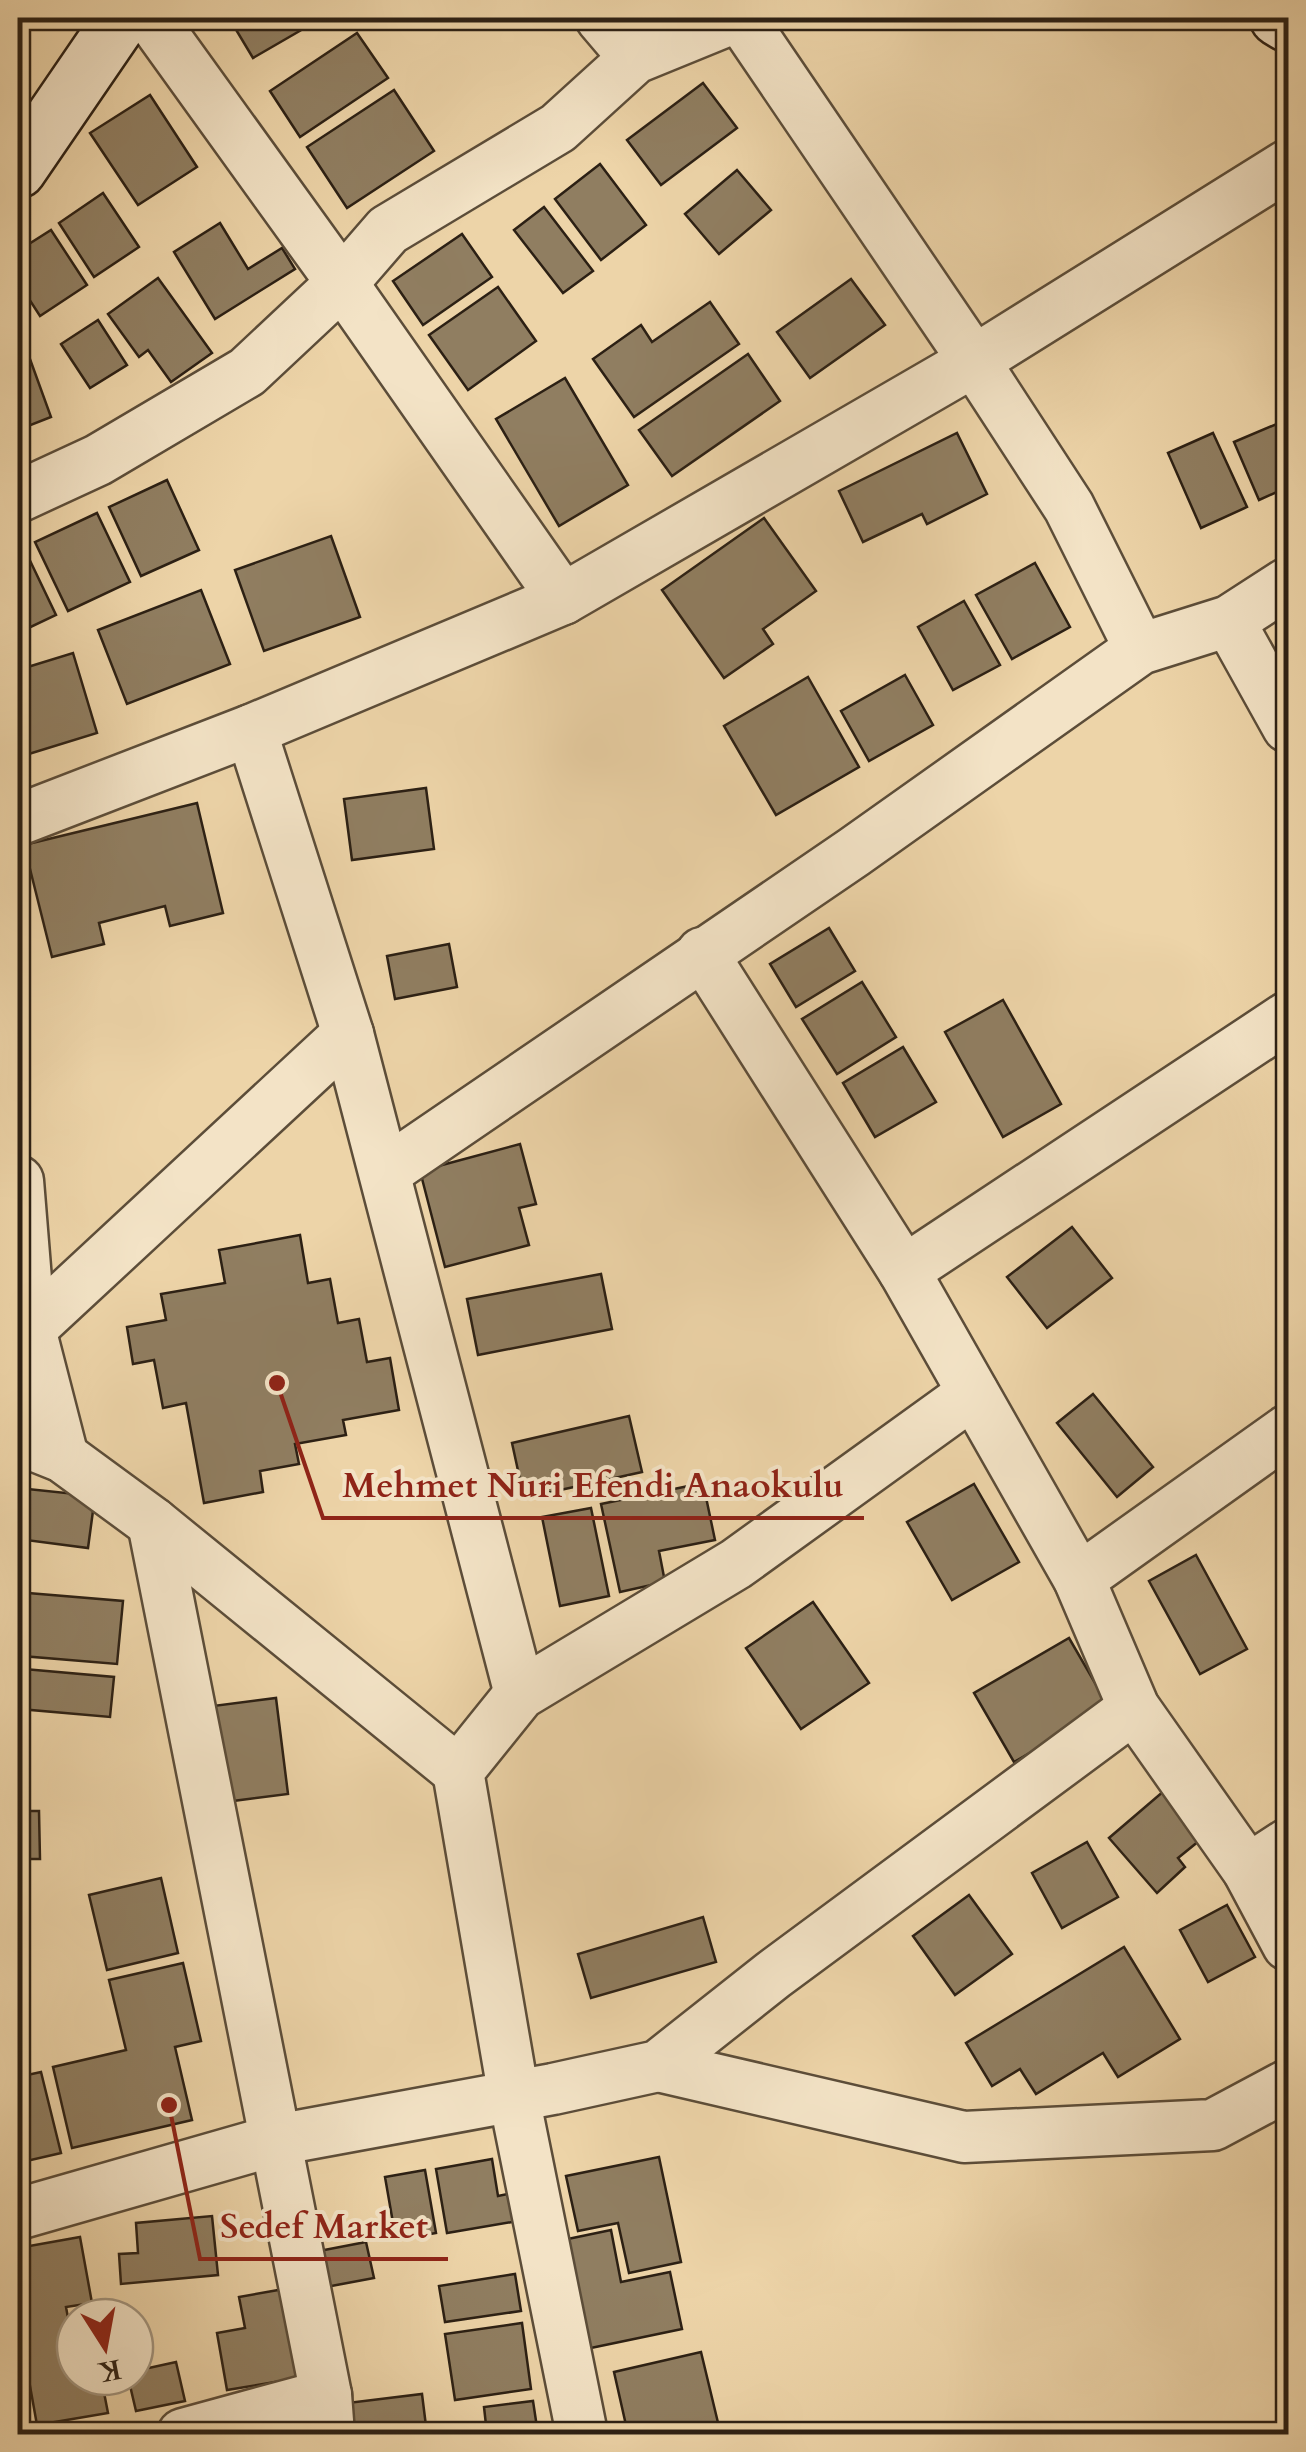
<svg xmlns="http://www.w3.org/2000/svg" width="1306" height="2452" font-family="Cardo,serif">
<style>
.building{fill:#907e61;stroke:#2c2014;stroke-width:2.5}
.lines{fill:none;stroke-linecap:round;stroke-linejoin:round}
.street-casing{stroke:#5c4d39;stroke-width:55}
.secondary-casing{stroke:#2c2014;stroke-width:60}
.street{stroke:#f3e3c6;stroke-width:50}
.secondary{stroke:#f3e3c6;stroke-width:55}
.leader{fill:none;stroke:#8f2418;stroke-width:4}
.callout-dot{fill:#8f2418;stroke:#f3e3c6;stroke-width:4}
.callout-label{font-size:35px;text-anchor:middle;font-weight:bold;fill:#8f2418;stroke:#f3e3c6;stroke-width:8;stroke-linejoin:round;paint-order:stroke}
</style>
<rect width="100%" height="100%" fill="#edd4a8"/>
<filter id="stains"><feTurbulence type="fractalNoise" baseFrequency=".002" numOctaves="4"/><feColorMatrix values="0 0 0 0 .2 0 0 0 0 .09 0 0 0 0 .02 0 0 0 .5 -.17"/></filter>
<radialGradient id="worn" r=".72"><stop offset=".6" stop-color="#630" stop-opacity="0"/><stop offset="1" stop-color="#630" stop-opacity=".3"/></radialGradient>
<!-- building -->
<g class="building">
<polygon points="229,18 322,18 253,58"/>
<polygon points="357,33 388,78 300,137 270,91"/>
<polygon points="703,83 737,128 661,185 627,140"/>
<polygon points="394,90 434,151 347,208 307,147"/>
<polygon points="150,95 197,167 138,205 90,133"/>
<polygon points="600,164 646,225 601,260 555,199"/>
<polygon points="737,170 771,210 719,254 685,214"/>
<polygon points="103,193 139,247 94,277 59,223"/>
<polygon points="544,207 593,271 563,293 514,230"/>
<polygon points="220,223 248,269 282,248 295,269 215,319 174,252"/>
<polygon points="51,230 87,285 40,316 18,282 18,251"/>
<polygon points="462,234 492,277 423,325 393,281"/>
<polygon points="158,278 212,353 171,382 148,350 139,357 108,314"/>
<polygon points="851,279 885,325 810,378 777,332"/>
<polygon points="498,287 536,341 468,390 429,335"/>
<polygon points="710,302 739,344 634,417 593,359 641,325 652,342"/>
<polygon points="98,320 127,365 90,388 61,344"/>
<polygon points="18,326 51,417 18,430"/>
<polygon points="748,354 780,401 672,476 639,430"/>
<polygon points="565,378 628,485 559,526 496,419"/>
<polygon points="1286,420 1288,487 1259,500 1234,442"/>
<polygon points="957,433 987,494 927,524 922,514 863,542 839,491"/>
<polygon points="1213,433 1247,507 1201,528 1168,453"/>
<polygon points="167,480 199,550 141,576 109,507"/>
<polygon points="97,513 130,582 68,611 35,542"/>
<polygon points="764,518 816,591 763,629 773,644 724,678 662,590"/>
<polygon points="331,536 360,617 264,651 235,570"/>
<polygon points="23,546 56,615 18,633 18,548"/>
<polygon points="1035,563 1070,627 1012,659 976,595"/>
<polygon points="201,590 230,664 127,704 98,630"/>
<polygon points="964,601 1000,665 953,690 918,627"/>
<polygon points="73,653 97,733 19,757 18,670"/>
<polygon points="905,675 933,725 869,761 841,711"/>
<polygon points="808,677 859,767 776,815 724,726"/>
<polygon points="426,788 434,849 352,860 344,799"/>
<polygon points="197,803 223,913 170,926 165,906 99,923 104,944 52,957 24,845"/>
<polygon points="829,928 855,971 796,1007 770,964"/>
<polygon points="449,944 457,987 395,999 387,956"/>
<polygon points="862,982 896,1037 837,1074 802,1019"/>
<polygon points="1003,1000 1061,1104 1003,1137 945,1032"/>
<polygon points="903,1047 936,1102 875,1137 843,1083"/>
<polygon points="520,1144 536,1204 519,1208 529,1245 445,1267 420,1171"/>
<polygon points="1072,1227 1112,1278 1047,1328 1007,1277"/>
<polygon points="300,1235 308,1283 330,1279 338,1323 359,1319 367,1362 390,1358 399,1410 343,1420 346,1435 295,1444 299,1464 260,1471 263,1492 204,1503 186,1403 163,1408 154,1360 133,1364 127,1327 166,1320 161,1294 225,1283 219,1250"/>
<polygon points="601,1274 612,1329 478,1355 467,1299"/>
<polygon points="1093,1394 1153,1467 1117,1497 1057,1423"/>
<polygon points="629,1416 642,1472 524,1498 512,1443"/>
<polygon points="703,1483 715,1540 659,1551 665,1582 620,1592 601,1504"/>
<polygon points="974,1484 1019,1562 952,1600 907,1522"/>
<polygon points="18,1488 95,1496 88,1548 18,1539"/>
<polygon points="591,1508 609,1596 560,1606 542,1517"/>
<polygon points="1196,1555 1247,1649 1200,1674 1149,1581"/>
<polygon points="28,1593 123,1601 117,1664 22,1656"/>
<polygon points="813,1602 869,1683 801,1729 746,1648"/>
<polygon points="1069,1638 1109,1707 1014,1762 974,1693"/>
<polygon points="24,1669 114,1677 110,1717 20,1709"/>
<polygon points="276,1698 288,1794 225,1802 213,1706"/>
<polygon points="1165,1790 1205,1836 1178,1858 1185,1867 1157,1893 1109,1838"/>
<polygon points="18,1811 39,1811 40,1859 18,1859"/>
<polygon points="1087,1842 1118,1897 1062,1928 1032,1873"/>
<polygon points="161,1878 178,1953 107,1970 89,1895"/>
<polygon points="969,1895 1012,1954 955,1995 913,1936"/>
<polygon points="1227,1905 1255,1957 1208,1982 1180,1930"/>
<polygon points="703,1917 716,1962 591,1998 578,1954"/>
<polygon points="1124,1947 1180,2039 1118,2077 1103,2053 1036,2094 1020,2069 992,2086 966,2043"/>
<polygon points="183,1963 201,2041 175,2047 192,2120 72,2148 53,2067 126,2050 109,1980"/>
<polygon points="41,2072 61,2153 18,2163 18,2077"/>
<polygon points="659,2157 681,2262 629,2273 618,2223 578,2231 566,2176"/>
<polygon points="492,2159 498,2196 513,2193 518,2221 447,2233 436,2169"/>
<polygon points="425,2170 436,2233 396,2240 385,2177"/>
<polygon points="212,2216 218,2275 121,2284 119,2254 138,2253 136,2223"/>
<polygon points="611,2230 621,2282 670,2272 682,2329 586,2349 563,2240"/>
<polygon points="80,2237 92,2303 66,2307 75,2356 75,2377 101,2377 108,2413 37,2425 20,2330 18,2330 18,2248"/>
<polygon points="366,2242 374,2278 326,2287 319,2251"/>
<polygon points="515,2274 521,2311 445,2322 439,2286"/>
<polygon points="284,2289 299,2378 227,2390 217,2333 245,2328 239,2297"/>
<polygon points="522,2323 531,2389 455,2400 445,2334"/>
<polygon points="701,2352 720,2431 706,2434 628,2434 614,2372"/>
<polygon points="176,2362 185,2401 136,2411 128,2377 135,2377 135,2371"/>
<polygon points="422,2394 427,2434 335,2434 331,2405"/>
<polygon points="533,2401 538,2434 487,2434 484,2407"/>
</g>
<g class="lines">
<!-- street casing -->
<g class="street-casing">
<g id="street">
<polyline points="151,18 342,283 563,599"/>
<polyline points="601,18 635,58"/>
<polyline points="741,18 974,361 1069,507 1140,649"/>
<polyline points="18,497 98,460 247,372 342,283 388,230 558,128 635,58 733,18"/>
<polyline points="1229,621 1288,727"/>
<polyline points="251,730 348,1034 520,1694"/>
<polyline points="18,820 251,730 563,599 974,361 1288,165"/>
<polyline points="702,953 904,1271 1079,1579 1134,1708 1248,1870 1288,1945"/>
<polyline points="385,1172 854,852 1140,649 1229,621 1288,583"/>
<polyline points="18,1181 30,1329 63,1457"/>
<polyline points="904,1271 1288,1017"/>
<polyline points="30,1329 348,1034"/>
<polyline points="18,1439 63,1457 153,1523 458,1771"/>
<polyline points="153,1523 326,2395 329,2434"/>
<polyline points="1079,1579 1288,1430"/>
<polyline points="1248,1870 1288,1844"/>
<polyline points="658,2066 964,2137 1213,2125 1288,2085"/>
<polyline points="18,2214 276,2140 553,2089 658,2066 773,1975 1134,1708"/>
<polyline points="183,2434 326,2395"/>
<polyline points="582,2434 514,2097 458,1771 520,1694 736,1564 973,1393"/>
</g>
</g>
<!-- secondary casing -->
<g class="secondary-casing">
<g id="secondary">
<polyline points="1278,18 1288,24"/>
<polyline points="18,170 122,18"/>
</g>
</g>
<!-- street -->
<use href="#street" class="street"/>
<!-- secondary -->
<use href="#secondary" class="secondary"/>
</g>
<!-- callouts -->
<path class="leader" d="M277 1383L323 1518H864M169 2105L200 2259H448"/>
<g class="callout-dot">
<circle cx="277" cy="1383" r="10"/>
<circle cx="169" cy="2105" r="10"/>
</g>
<g class="callout-label">
<text x="593" y="1497">Mehmet Nuri Efendi Anaokulu</text>
<text x="324" y="2238">Sedef Market</text>
</g>
<!-- margin -->
<rect width="1306" height="2452" fill="none" stroke="#edd4a8" stroke-width="60"/>
<rect x="20" y="20" width="1266" height="2412" fill="none" stroke="#2c2014" stroke-width="5"/>
<rect x="30" y="30" width="1246" height="2392" fill="none" stroke="#2c2014" stroke-width="2.5"/>
<!-- north arrow -->
<g transform="translate(105 2347) rotate(169)"><circle r="48" fill="#f3e3c6" stroke="#a3957f" stroke-width="2.5"/>
<path d="M0-8L18 38L0 25L-18 38Z" fill="#8f2418"/>
<text y="-15" font-size="28" font-weight="bold" text-anchor="middle" fill="#2c2014">K</text>
</g>
<rect width="100%" height="100%" filter="url(#stains)"/>
<rect width="100%" height="100%" fill="url(#worn)"/>
</svg>
